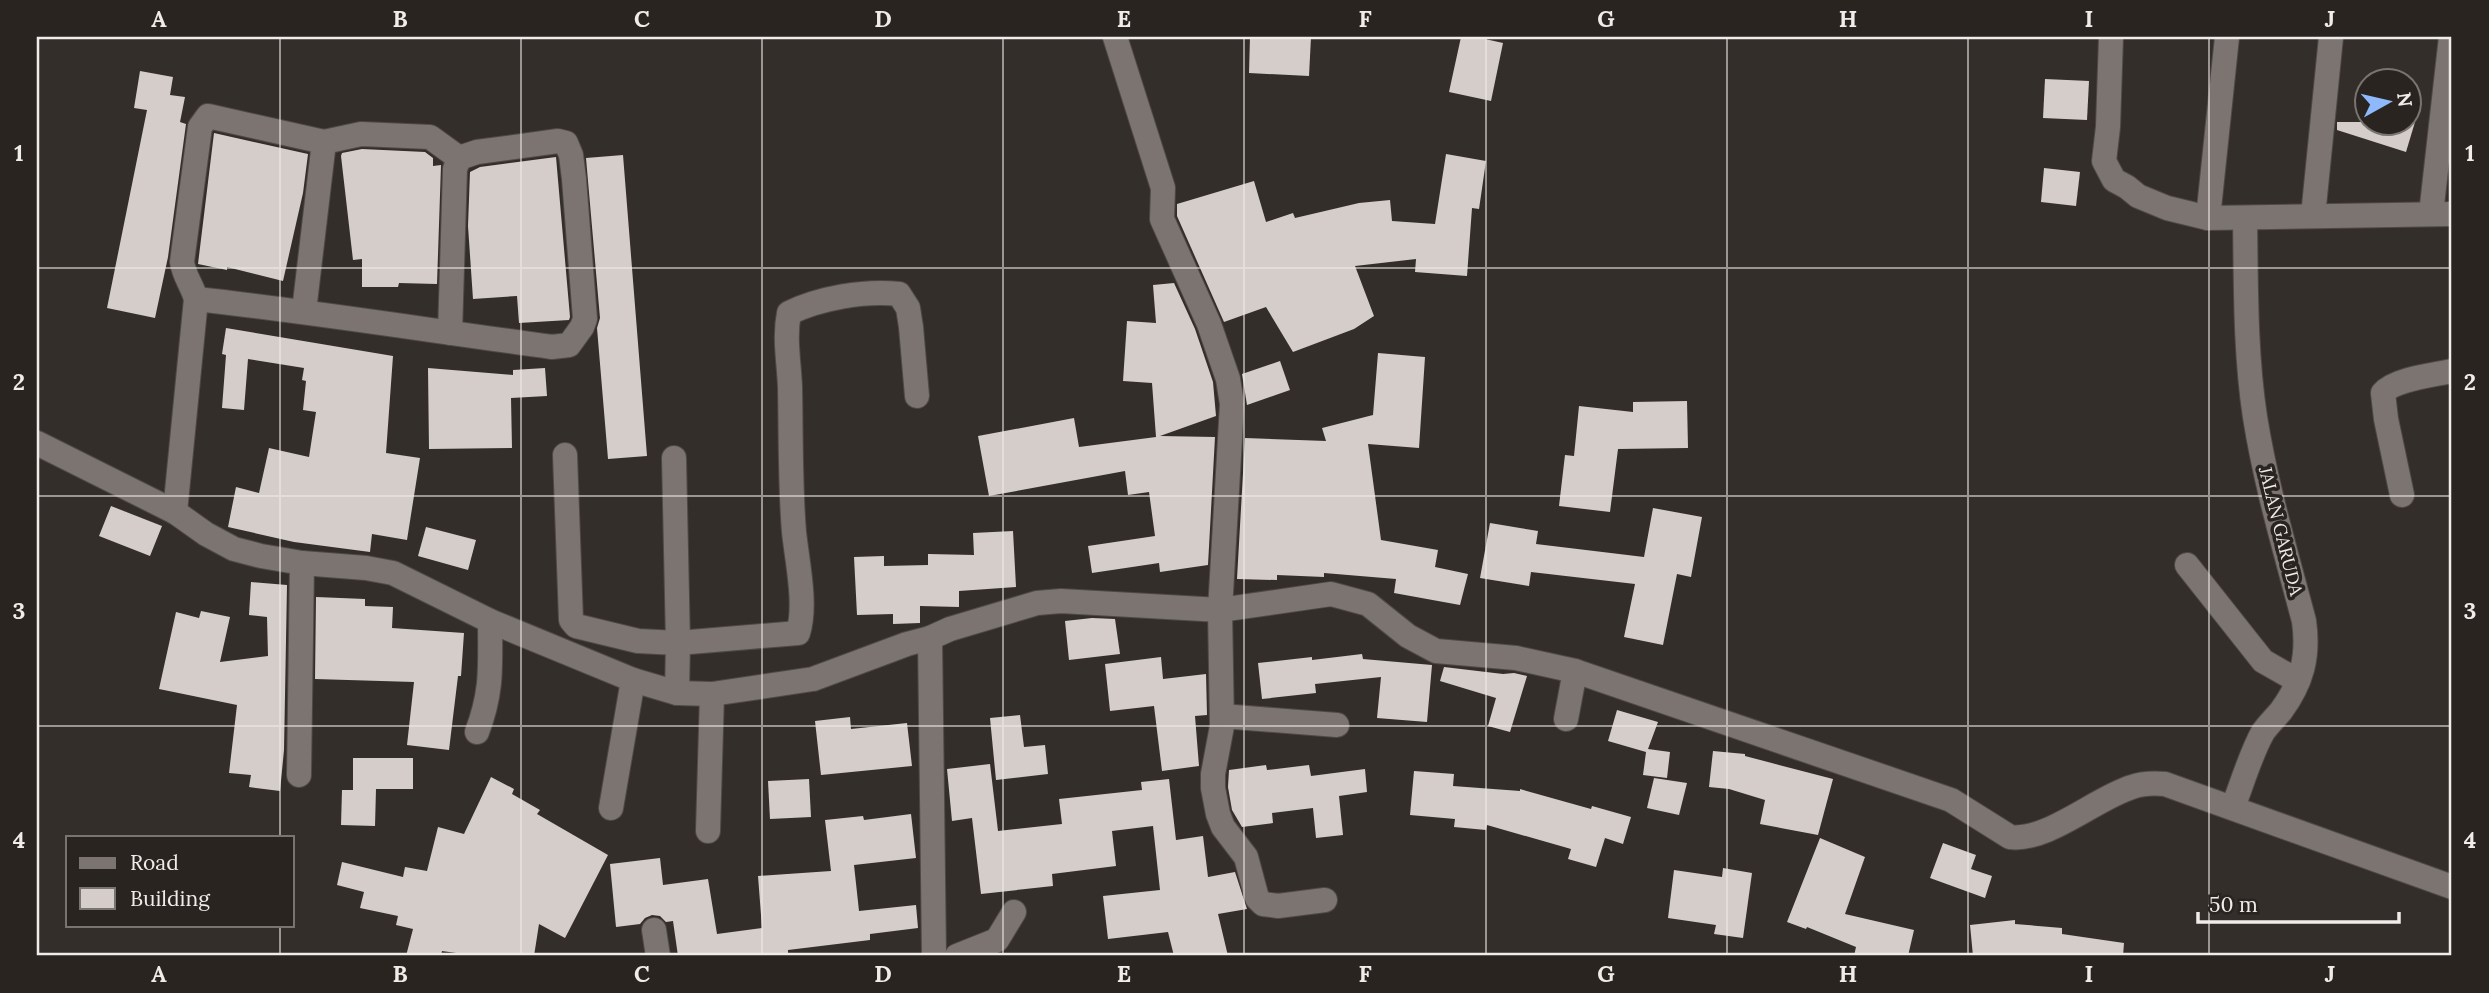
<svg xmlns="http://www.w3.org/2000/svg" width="2489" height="993" font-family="Lora,serif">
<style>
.building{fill:#d5cdc9}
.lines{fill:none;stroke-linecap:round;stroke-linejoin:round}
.minor-casing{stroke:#4f4947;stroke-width:26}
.minor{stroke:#7c7471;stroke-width:24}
.grid{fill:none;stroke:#f0ecea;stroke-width:2;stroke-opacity:0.55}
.labels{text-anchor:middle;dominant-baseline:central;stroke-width:7;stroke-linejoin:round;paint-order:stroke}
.street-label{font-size:18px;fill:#f0ecea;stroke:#2a2421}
.neatline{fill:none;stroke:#f0ecea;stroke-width:2.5}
.grid-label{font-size:23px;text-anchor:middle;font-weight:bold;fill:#f0ecea}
</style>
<rect width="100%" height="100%" fill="#342e2b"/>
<!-- building -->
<g class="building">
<polygon points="1250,37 1311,37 1309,76 1249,73"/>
<polygon points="1461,37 1476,37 1503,43 1491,101 1449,92"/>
<polygon points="140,71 173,77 170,95 185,97 180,122 186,124 168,257 155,318 107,308 147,110 134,108"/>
<polygon points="2045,79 2089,81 2087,120 2043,118"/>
<polygon points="2337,122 2415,122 2406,152 2337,130"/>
<polygon points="214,133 308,154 303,193 283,281 227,267 227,270 198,264"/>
<polygon points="362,149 425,152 433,158 433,166 441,165 437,284 399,283 398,287 362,287 362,259 353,260 341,156 342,153"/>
<polygon points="1446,154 1486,161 1479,209 1472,208 1467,276 1415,272 1416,259 1355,266 1374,316 1354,329 1293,352 1266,307 1224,322 1177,216 1177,204 1254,181 1266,222 1293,213 1295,218 1359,203 1390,200 1392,221 1435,224"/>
<polygon points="623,155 647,456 608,459 597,328 600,318 586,158"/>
<polygon points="556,157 570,317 569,320 519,323 517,296 473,299 468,226 470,172 480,167"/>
<polygon points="2044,168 2080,172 2076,206 2041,202"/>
<polygon points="1174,283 1195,329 1213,382 1216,416 1160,436 1215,437 1208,565 1160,572 1159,563 1092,573 1088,546 1155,536 1149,492 1128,495 1125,471 989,496 978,436 1074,418 1079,447 1156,437 1152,383 1123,381 1127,321 1156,323 1153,285"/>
<polygon points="226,328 393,356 386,453 420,458 407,540 372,534 370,552 294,542 228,527 236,487 259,493 269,448 309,457 316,412 303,410 306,381 302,380 304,368 248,359 244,410 222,408 226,355 222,354"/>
<polygon points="1378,353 1425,357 1419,448 1368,444 1381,540 1438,550 1435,567 1468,574 1460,605 1394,593 1396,579 1324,573 1324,577 1277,575 1277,580 1237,579 1245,438 1326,441 1322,428 1373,415"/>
<polygon points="1280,361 1290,390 1247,405 1242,374"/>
<polygon points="428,368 513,375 513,370 545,368 547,396 511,398 512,448 429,449"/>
<polygon points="1687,401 1688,448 1618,449 1610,512 1559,506 1565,455 1574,456 1579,406 1633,412 1633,402"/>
<polygon points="111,506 162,526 150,556 99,536"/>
<polygon points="1653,508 1702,517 1691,577 1677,574 1663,645 1624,637 1635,584 1531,572 1529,586 1480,578 1490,523 1538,531 1536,544 1644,557"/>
<polygon points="426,527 476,540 468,570 418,556"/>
<polygon points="1013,531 1016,587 959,591 959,607 920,606 920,623 893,624 893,614 857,615 854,557 884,556 884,566 928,565 928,554 974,555 973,533"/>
<polygon points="251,582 287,585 284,750 280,791 249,787 251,775 229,773 237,705 159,689 176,612 199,618 201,611 230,617 220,662 268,656 267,617 249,615"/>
<polygon points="316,597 365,599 365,606 393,607 392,628 464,633 461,676 458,676 449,750 407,745 414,682 315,679"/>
<polygon points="1092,618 1115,619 1120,654 1069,660 1065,621"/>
<polygon points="1362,654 1363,659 1432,665 1427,722 1377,718 1381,677 1315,684 1316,693 1262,699 1258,663 1312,657 1312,660"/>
<polygon points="1161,657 1163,679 1206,674 1207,715 1195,716 1199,766 1162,771 1154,706 1110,711 1105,664"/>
<polygon points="1444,667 1503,674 1514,673 1527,676 1510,732 1488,726 1496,698 1440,681"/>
<polygon points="1617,710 1658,722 1648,749 1670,752 1667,778 1643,775 1646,752 1608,741"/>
<polygon points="1020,715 1024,747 1045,745 1048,774 996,780 990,718"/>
<polygon points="850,717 851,729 907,723 912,766 821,775 815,721"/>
<polygon points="1713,751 1745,754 1745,756 1833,779 1818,835 1760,824 1765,800 1729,789 1709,787"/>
<polygon points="353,758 413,758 413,789 376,789 375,826 341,825 342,790 353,790"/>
<polygon points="990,764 998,831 1062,824 1059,799 1142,790 1141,782 1169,779 1176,840 1203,836 1208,877 1235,872 1247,909 1218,914 1228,956 1174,956 1168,932 1108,939 1103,896 1160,890 1153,826 1112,831 1116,866 1052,874 1053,886 981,894 972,818 952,821 947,769"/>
<polygon points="1266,765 1267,770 1309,765 1311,776 1365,769 1367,792 1339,796 1343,835 1316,838 1313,808 1272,813 1273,823 1242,827 1232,810 1228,787 1229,770"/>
<polygon points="1414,771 1454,774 1453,786 1520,791 1520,789 1591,809 1592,806 1631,817 1623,844 1605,838 1596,867 1568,859 1571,849 1487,825 1486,830 1454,827 1455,819 1410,815"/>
<polygon points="491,777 514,789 512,794 540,810 537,814 608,855 565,938 539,924 534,956 478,956 442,951 441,956 406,956 413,929 396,925 398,916 360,908 364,892 337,885 342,862 403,877 405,867 427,871 438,827 464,834"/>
<polygon points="1654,778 1687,783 1679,815 1647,808"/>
<polygon points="809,779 811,817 770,819 768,781"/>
<polygon points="911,814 916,858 854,865 859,911 916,905 918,928 870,934 870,940 788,950 788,956 678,956 673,921 666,922 660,916 652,915 645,918 640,924 616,927 610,864 660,858 663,885 708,879 717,934 762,928 758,876 831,871 825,820 863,816 864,820"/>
<polygon points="1820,838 1865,857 1845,914 1914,930 1908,956 1854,956 1856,947 1807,927 1806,929 1787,922"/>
<polygon points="1943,843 1976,855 1971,869 1992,876 1985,898 1930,878"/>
<polygon points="1723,868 1752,873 1743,938 1714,934 1716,925 1668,918 1674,870 1722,877"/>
<polygon points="2015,920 2015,924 2062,928 2062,934 2124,943 2123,956 2030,954 1973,956 1970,925"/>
</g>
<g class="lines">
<!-- minor casing -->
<g class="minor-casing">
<g id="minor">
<polyline points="1115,37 1163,188 1162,219 1209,324 1228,379 1232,404 1220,610 1222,726 1213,774 1213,788 1218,814 1223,827 1246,857 1257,898 1263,904 1278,906 1325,900"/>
<polyline points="2111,37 2108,127 2104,161 2114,180 2127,187 2138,196 2167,208 2208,218 2452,214"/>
<polyline points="324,142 361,134 430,137 459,158"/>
<polyline points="2431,214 2451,37"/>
<polyline points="2313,216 2331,37"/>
<polyline points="2208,218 2227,37"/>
<path d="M 196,299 C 315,312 433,331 552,347 L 569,345 L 582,327 L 585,319 L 574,179 L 571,155 L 566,143 L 558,141 L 477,152 L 459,158 L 455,169 L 450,333"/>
<path d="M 37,443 L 175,512 L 206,534 L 234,549 L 261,556 L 302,563 L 366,568 L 393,573 L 490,621 L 633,680 L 677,693 L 712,694 L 813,679 L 907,644 L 930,638 L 950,629 L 1037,603 L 1061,601 L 1220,610 L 1331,594 L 1368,604 L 1408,636 L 1436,651 L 1516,658 L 1575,671 L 1951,800 L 2010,837 C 2047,842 2096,798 2132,787 C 2143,783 2154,783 2165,784 L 2452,887"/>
<polyline points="565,455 571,620 576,626 638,641 678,643 677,693"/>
<path d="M 674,458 L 678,643 L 798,633 C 807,605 797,561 794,532 C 790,484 791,435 790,387 C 789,362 784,338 789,313 C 820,298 865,290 899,294 L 908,308 L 911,327 L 917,396"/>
<path d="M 2402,495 L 2386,419 L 2383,393 C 2394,379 2434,375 2452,371"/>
<path d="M 175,512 L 196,299 C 192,285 184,276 182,262 L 200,127 L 208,116 L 324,142 L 304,311"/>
<polyline points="2187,565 2263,661 2298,681"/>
<polyline points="930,638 934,956"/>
<polyline points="1222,716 1337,725"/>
<polyline points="1566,719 1575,671"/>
<path d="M 477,732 C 493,690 490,665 490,621"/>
<polyline points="299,775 302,563"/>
<path d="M 2233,807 C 2242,784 2251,753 2263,732 C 2268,725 2275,718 2281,711 C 2302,682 2309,657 2304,621 C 2286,553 2266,486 2255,417 C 2245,352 2246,284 2245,218"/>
<polyline points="611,808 633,680"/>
<polyline points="708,831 712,694"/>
<polyline points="654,930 658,956"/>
<polyline points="957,956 997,940 1014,912"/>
</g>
</g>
<!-- minor -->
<use href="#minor" class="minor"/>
</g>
<!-- grid -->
<path class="grid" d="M 280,37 L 280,837M 521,37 L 521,956M 762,37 L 762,956M 1003,37 L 1003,956M 1244,37 L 1244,956M 1486,37 L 1486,956M 1727,37 L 1727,956M 1968,37 L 1968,956M 2209,37 L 2209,956M 37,268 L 2452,268M 37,496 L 2452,496M 37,726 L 2452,726M 280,925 L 280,956"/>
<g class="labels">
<!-- street labels -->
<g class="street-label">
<text transform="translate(2281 531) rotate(76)">JALAN GARUDA</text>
</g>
</g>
<!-- border -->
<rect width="2489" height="993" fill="none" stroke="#2a2421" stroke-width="77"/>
<!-- legend -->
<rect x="66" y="836" width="228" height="91" fill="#2a2421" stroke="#797471" stroke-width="2"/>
<rect x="80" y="858" width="35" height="10" fill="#7c7471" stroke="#797471" stroke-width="2"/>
<text x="130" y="870" font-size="21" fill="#f0ecea">Road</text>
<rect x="80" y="888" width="35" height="21" fill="#d5cdc9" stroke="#797471" stroke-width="2"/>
<text x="130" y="906" font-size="21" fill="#f0ecea">Building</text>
<!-- north arrow -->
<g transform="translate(2388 102) rotate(82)"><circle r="33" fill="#2a2421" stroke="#797471" stroke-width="2"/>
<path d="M0-5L12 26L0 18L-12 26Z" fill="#8eb9fd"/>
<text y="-10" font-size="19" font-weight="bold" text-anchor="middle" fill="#f0ecea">N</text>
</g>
<!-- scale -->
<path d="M2198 912v10h201v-10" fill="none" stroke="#f0ecea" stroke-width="3.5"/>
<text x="2209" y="912" font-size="21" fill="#f0ecea" stroke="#2a2421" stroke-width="5" paint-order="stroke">50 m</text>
<rect x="38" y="38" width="2412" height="916" class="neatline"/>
<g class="grid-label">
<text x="159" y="27">A</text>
<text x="400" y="27">B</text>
<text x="642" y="27">C</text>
<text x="883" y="27">D</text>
<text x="1124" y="27">E</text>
<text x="1365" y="27">F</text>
<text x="1606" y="27">G</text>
<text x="1848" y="27">H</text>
<text x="2089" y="27">I</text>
<text x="2330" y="27">J</text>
<text x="19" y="161">1</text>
<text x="2470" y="161">1</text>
<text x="19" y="390">2</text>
<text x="2470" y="390">2</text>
<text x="19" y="619">3</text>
<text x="2470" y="619">3</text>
<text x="19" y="848">4</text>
<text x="2470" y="848">4</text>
<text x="159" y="982">A</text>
<text x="400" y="982">B</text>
<text x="642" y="982">C</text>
<text x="883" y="982">D</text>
<text x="1124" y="982">E</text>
<text x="1365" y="982">F</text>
<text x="1606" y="982">G</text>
<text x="1848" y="982">H</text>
<text x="2089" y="982">I</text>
<text x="2330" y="982">J</text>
</g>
</svg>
